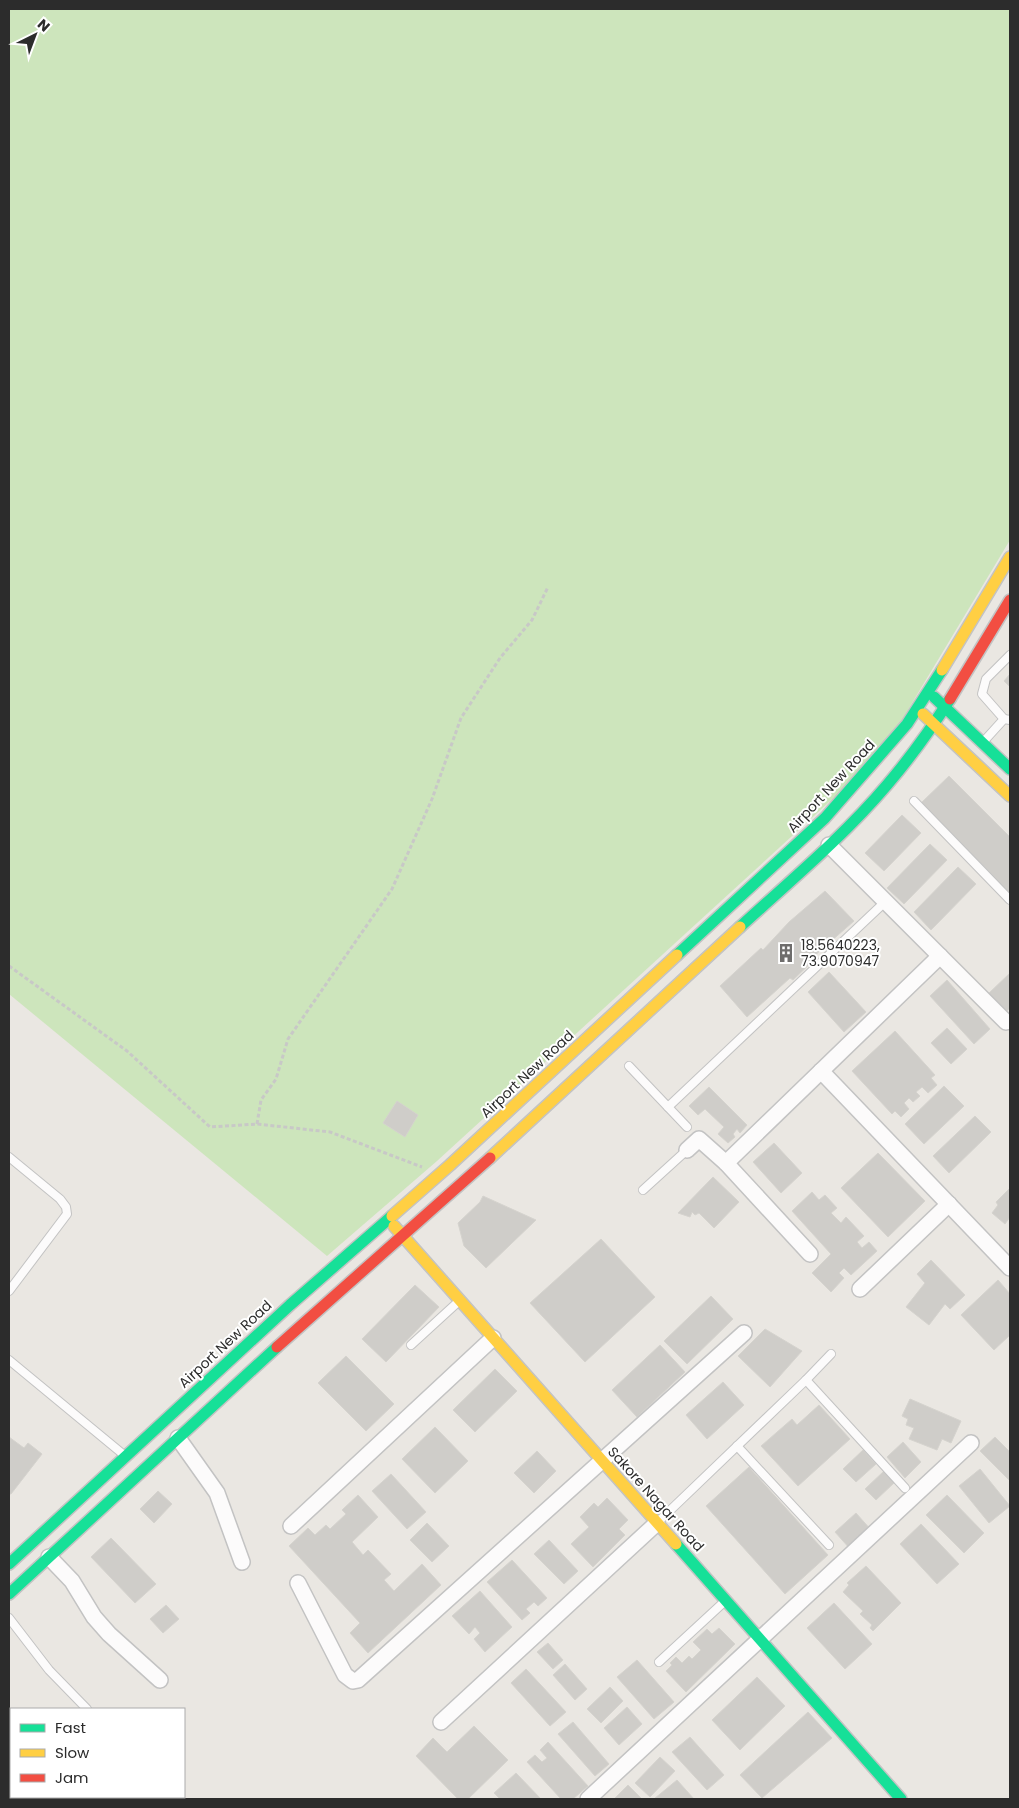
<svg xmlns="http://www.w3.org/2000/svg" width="1019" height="1808" font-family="Poppins,sans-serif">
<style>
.green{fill:#cde5bc}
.building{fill:#cfcdc9;stroke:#d5d3ce}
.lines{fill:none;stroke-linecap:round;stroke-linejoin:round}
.lane-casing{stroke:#c3c3c3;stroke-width:10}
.street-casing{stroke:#c3c3c3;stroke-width:18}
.fast-casing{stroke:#c3c3c3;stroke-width:14}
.slow-casing{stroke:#c3c3c3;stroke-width:14}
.jam-casing{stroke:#c3c3c3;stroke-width:14}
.path{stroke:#c8c8c7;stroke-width:3;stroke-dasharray:4 2.5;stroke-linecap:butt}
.lane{stroke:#fcfbfb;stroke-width:8}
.street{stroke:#fcfbfb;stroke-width:15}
.fast{stroke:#16e098;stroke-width:11}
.slow{stroke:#ffcf43;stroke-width:11}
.jam{stroke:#f24e42;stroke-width:11}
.labels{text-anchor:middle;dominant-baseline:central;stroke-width:4;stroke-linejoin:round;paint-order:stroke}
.street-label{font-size:14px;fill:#2c2c2c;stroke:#fff}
.poi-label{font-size:14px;fill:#2c2c2c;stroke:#fff;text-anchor:start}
</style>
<rect width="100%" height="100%" fill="#eae7e2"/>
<!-- green -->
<polygon class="green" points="9,9 1010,9 1010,540 900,723 839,793 437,1161 327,1256 9,994"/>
<!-- building -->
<g class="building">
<polygon points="1010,674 1010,687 1004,681"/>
<polygon points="949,776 1010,837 1010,893 921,803"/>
<polygon points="902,815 921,833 884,871 865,853"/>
<polygon points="930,844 947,860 904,904 887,888"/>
<polygon points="958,867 976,884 931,930 914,912"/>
<polygon points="825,891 854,921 813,957 815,959 793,980 790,978 747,1017 720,986 761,948 763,950 789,922"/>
<polygon points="829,972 866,1012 844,1032 808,992"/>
<polygon points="1010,973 1010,1008 1006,1012 988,994"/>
<polygon points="947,980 990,1029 974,1044 930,996"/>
<polygon points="947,1028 967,1049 951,1064 931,1043"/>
<polygon points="895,1031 935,1075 931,1078 937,1085 928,1093 922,1087 916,1092 920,1096 913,1102 909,1098 904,1103 909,1109 901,1117 895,1111 892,1114 852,1071"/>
<polygon points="944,1086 964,1106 924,1144 905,1124"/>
<polygon points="709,1087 747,1125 740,1133 737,1129 733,1134 735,1137 728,1143 718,1134 724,1127 705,1109 698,1115 689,1106"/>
<polygon points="397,1101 418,1115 405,1137 383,1123"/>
<polygon points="975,1116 991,1132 949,1173 933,1156"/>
<polygon points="774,1143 802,1173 781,1193 753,1162"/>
<polygon points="878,1153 925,1201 888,1237 841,1188"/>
<polygon points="713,1177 739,1202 714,1228 699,1213 695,1215 692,1212 690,1217 678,1213"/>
<polygon points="1010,1188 1010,1217 1005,1224 992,1213 998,1205 996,1202"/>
<polygon points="812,1192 819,1200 825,1195 837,1208 831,1213 841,1223 846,1217 864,1236 857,1242 862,1248 869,1242 877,1251 851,1275 844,1268 839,1273 844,1278 831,1292 812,1273 831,1254 792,1211"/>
<polygon points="483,1196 536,1220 486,1268 464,1246 458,1223 480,1202"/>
<polygon points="601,1239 655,1297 585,1362 530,1303"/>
<polygon points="931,1260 965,1295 950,1309 945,1304 929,1325 906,1307 925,1283 917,1274"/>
<polygon points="998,1280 1010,1294 1010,1335 994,1350 961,1315"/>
<polygon points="415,1285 439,1307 386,1362 362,1339"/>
<polygon points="711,1296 733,1319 687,1364 664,1341"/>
<polygon points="765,1329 802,1351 770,1387 738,1356"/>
<polygon points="660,1345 685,1372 637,1417 612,1390"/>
<polygon points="346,1356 394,1404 366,1431 318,1383"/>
<polygon points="495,1369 517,1391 475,1432 453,1410"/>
<polygon points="723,1382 744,1405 707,1439 686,1415"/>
<polygon points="910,1399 961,1421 951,1443 942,1439 937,1450 909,1439 914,1428 906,1425 908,1419 902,1416"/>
<polygon points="819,1405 850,1439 798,1486 761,1446 792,1419 797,1425"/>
<polygon points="435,1427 468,1461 435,1493 402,1459"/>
<polygon points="9,1437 24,1448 28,1443 42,1454 11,1494 9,1494"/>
<polygon points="995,1437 1010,1452 1010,1481 980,1451"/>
<polygon points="903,1442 921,1462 905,1478 887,1457"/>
<polygon points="863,1450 876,1464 856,1482 843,1469"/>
<polygon points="537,1451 556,1471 534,1493 514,1473"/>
<polygon points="749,1467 828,1555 785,1594 706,1506"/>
<polygon points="980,1469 1010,1506 989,1523 959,1486"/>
<polygon points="884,1471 895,1482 876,1500 865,1489"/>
<polygon points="391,1474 426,1512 407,1529 372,1491"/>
<polygon points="158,1491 172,1504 154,1523 140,1509"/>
<polygon points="358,1495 378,1517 352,1542 363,1555 368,1550 391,1574 384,1580 394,1591 422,1564 441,1585 368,1653 350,1633 360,1623 289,1546 308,1528 315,1535 326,1525 330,1529 346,1514 342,1510"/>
<polygon points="947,1495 984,1533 964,1553 926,1515"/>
<polygon points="607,1498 628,1520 619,1529 625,1535 593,1567 571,1544 589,1527 580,1517 594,1503 598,1507"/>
<polygon points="856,1513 872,1531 851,1550 835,1532"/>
<polygon points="427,1523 449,1546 432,1562 410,1540"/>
<polygon points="921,1524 959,1564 937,1584 900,1544"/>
<polygon points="111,1538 156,1584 135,1603 91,1557"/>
<polygon points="549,1540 578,1571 564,1584 534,1554"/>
<polygon points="512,1560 547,1598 538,1606 534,1602 526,1609 530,1613 522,1620 487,1582"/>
<polygon points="866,1566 901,1603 873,1631 870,1628 872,1625 860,1614 863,1611 843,1592 849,1585 847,1583"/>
<polygon points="480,1591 512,1627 485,1652 474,1639 480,1633 475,1627 469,1634 452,1616"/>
<polygon points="834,1603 872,1644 845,1669 807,1628"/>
<polygon points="166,1605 179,1619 163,1633 150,1619"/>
<polygon points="719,1628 735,1644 686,1692 666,1671 672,1665 670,1663 676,1657 682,1663 689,1656 692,1659 701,1650 693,1642 707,1629 712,1634"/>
<polygon points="548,1643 563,1660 553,1669 537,1652"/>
<polygon points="637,1660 674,1702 654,1719 617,1677"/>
<polygon points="565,1664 587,1689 575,1700 553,1675"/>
<polygon points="526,1669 566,1712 550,1726 511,1683"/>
<polygon points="757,1677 785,1706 740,1750 712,1720"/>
<polygon points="610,1687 623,1701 601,1723 587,1709"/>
<polygon points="627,1707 642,1724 619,1745 604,1728"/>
<polygon points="808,1712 832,1738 762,1798 740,1775"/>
<polygon points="573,1722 609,1764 595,1776 558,1734"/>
<polygon points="474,1726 508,1760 468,1799 458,1799 416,1756 433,1738 447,1752"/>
<polygon points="690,1737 724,1775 707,1790 672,1752"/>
<polygon points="548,1742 588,1786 573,1799 561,1799 527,1762 535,1755 542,1762 547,1758 540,1750"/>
<polygon points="660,1757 675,1771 650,1797 635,1783"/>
<polygon points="516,1773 541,1799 500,1799 494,1793"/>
<polygon points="677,1780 694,1799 654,1799"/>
<polygon points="628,1785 642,1799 614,1799"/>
<polygon points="117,1797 164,1797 167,1799 120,1799"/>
</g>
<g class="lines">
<!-- lane casing -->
<g class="lane-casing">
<g id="lane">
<polyline points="1004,719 982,694 986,679 1010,655"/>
<polyline points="984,741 1004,719 1010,720"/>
<polyline points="914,801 1010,900"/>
<polyline points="629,1066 687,1127"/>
<polyline points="668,1107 886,901"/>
<polyline points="9,1157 60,1199 66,1207 67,1214 9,1291"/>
<polyline points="643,1190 687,1150"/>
<polyline points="411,1345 458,1302"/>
<polyline points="9,1360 124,1455"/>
<polyline points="806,1380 905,1488"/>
<polyline points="737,1446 829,1545"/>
<polyline points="659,1521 806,1380 831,1354"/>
<polyline points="9,1618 49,1670 87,1709"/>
<polyline points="659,1662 724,1602"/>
</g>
</g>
<!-- street casing -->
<g class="street-casing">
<g id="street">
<polyline points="829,845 1006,1022"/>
<polyline points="821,1071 1010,1268"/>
<polyline points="687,1150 699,1139 726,1163 810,1254"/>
<polyline points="726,1163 940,956"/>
<polyline points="860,1289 949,1204"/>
<polyline points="178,1438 217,1493 242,1562"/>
<polyline points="291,1526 493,1338"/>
<polyline points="49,1557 72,1581 94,1617 109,1634 160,1680"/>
<polyline points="298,1583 345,1675 353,1681 358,1680 744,1333"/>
<polyline points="441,1722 657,1523"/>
<polyline points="588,1799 971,1443"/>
</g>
</g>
<!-- fast casing -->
<g class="fast-casing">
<g id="fast">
<polyline points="934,697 1010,769"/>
<path d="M 740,927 C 790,881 843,837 887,785 C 910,758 931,729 950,699"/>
<polyline points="677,955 825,818 907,724 942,670"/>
<polyline points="676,1544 901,1799"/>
<polyline points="9,1564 290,1305 392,1216"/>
<polyline points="9,1594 277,1347"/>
</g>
</g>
<!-- slow casing -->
<g class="slow-casing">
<g id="slow">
<polyline points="942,670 1010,557"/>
<polyline points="923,714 1010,796"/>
<polyline points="490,1158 740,927"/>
<polyline points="392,1216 450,1165 677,955"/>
<polyline points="394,1226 676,1544"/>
</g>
</g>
<!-- jam casing -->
<g class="jam-casing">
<g id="jam">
<polyline points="950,699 1010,600"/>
<polyline points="277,1347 490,1158"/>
</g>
</g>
<!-- path -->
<g class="path">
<polyline points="9,966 127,1051 210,1127 257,1124 330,1132 422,1167"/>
<polyline points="257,1124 261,1100 276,1079 288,1039 392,889 432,799 461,718 500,658 532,620 548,587"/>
</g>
<!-- lane -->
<use href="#lane" class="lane"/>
<!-- street -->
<use href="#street" class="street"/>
<!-- fast -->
<use href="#fast" class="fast"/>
<!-- slow -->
<use href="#slow" class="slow"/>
<!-- jam -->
<use href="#jam" class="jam"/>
</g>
<!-- icons -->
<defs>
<g id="building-bare" transform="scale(1.5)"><path d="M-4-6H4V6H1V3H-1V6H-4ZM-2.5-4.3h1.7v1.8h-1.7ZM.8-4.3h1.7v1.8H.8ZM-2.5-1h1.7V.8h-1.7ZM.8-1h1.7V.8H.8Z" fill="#6e6d6c" stroke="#fff" stroke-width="2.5" paint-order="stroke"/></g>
</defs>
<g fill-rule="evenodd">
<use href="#building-bare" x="786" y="953"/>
</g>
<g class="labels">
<!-- street labels -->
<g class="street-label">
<text transform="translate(831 786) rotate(-47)">Airport New Road</text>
<text transform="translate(527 1074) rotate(-43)">Airport New Road</text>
<text transform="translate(225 1344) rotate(-43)">Airport New Road</text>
<text transform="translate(656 1499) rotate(48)">Sakore Nagar Road</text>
</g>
<!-- poi labels -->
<g class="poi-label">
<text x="801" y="945">18.5640223,<tspan x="801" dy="16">73.9070947</tspan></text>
</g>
</g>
<!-- border -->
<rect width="1019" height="1808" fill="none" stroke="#2c2c2c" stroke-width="20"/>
<!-- legend -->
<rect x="10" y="1708" width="175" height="90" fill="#ffffff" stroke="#ababab"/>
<rect x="20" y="1724" width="25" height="8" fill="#16e098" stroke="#ababab"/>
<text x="55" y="1733" font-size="15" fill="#2c2c2c">Fast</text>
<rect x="20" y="1749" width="25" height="8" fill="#ffcf43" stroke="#ababab"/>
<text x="55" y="1758" font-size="15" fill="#2c2c2c">Slow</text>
<rect x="20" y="1774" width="25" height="8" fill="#f24e42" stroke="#ababab"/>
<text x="55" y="1783" font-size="15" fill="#2c2c2c">Jam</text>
<!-- north arrow -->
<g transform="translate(35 35) rotate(42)" stroke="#ffffff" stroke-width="4" paint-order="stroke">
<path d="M0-4L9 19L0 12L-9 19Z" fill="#2c2c2c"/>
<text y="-8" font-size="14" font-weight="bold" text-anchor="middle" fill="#2c2c2c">N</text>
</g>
</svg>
